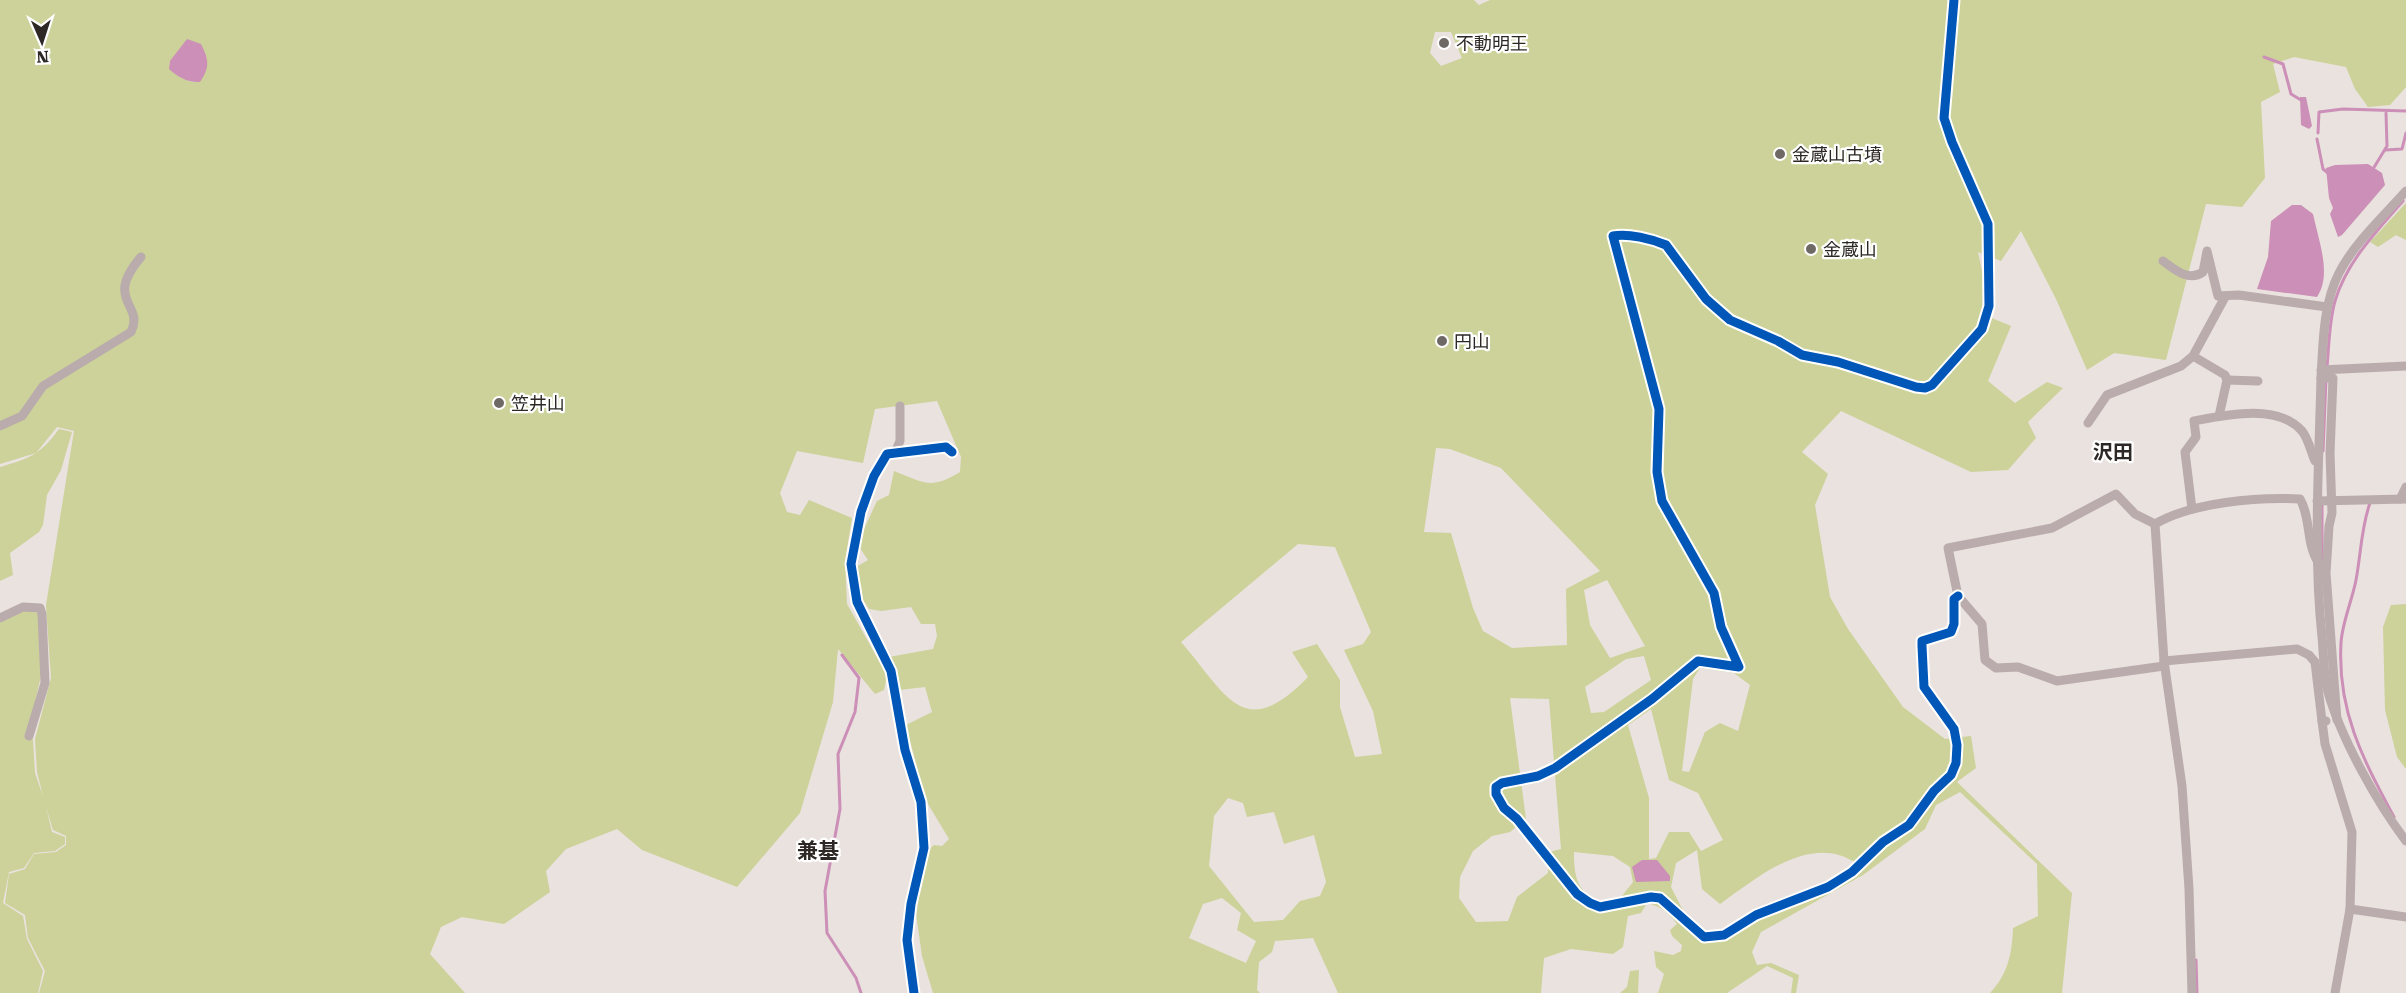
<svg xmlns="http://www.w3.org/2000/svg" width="2406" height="993" font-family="'Roboto Serif','Noto Sans JP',serif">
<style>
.green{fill:#ccd299;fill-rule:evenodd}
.water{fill:#cc8fb7}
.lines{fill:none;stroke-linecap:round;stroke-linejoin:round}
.stream{stroke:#cc8fb7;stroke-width:3}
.minor{stroke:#baacac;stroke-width:9}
.cycleway-casing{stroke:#fff;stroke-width:13}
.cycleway{stroke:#0057b8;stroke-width:9}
.poi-dot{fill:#6f6966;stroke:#fff;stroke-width:2}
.labels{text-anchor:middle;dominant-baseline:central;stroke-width:4.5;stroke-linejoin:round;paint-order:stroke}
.poi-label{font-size:18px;fill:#2d2825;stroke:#fff;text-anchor:start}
.neighbourhood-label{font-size:20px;font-weight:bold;fill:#2d2825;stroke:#fff}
.quarter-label{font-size:21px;font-weight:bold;fill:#2d2825;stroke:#fff}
</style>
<rect width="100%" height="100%" fill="#eae2de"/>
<!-- green -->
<g class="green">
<path d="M 0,0 L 1474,0 L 1479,5 L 1490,0 L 2406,0 L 2406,87 L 2390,105 L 2368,107 L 2355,89 L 2346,67 L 2294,57 L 2273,64 L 2280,92 L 2261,102 L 2265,178 L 2242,207 L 2206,204 L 2166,360 L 2114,353 L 2087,370 L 2056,299 L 2021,231 L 2001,261 L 1978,252 L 1984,281 L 1982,314 L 2011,326 L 1988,381 L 2015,403 L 2047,382 L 2063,388 L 2028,422 L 2036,438 L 2008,470 L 1971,472 L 1841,411 L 1802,452 L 1828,474 L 1815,505 L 1830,597 L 1848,629 L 1903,707 L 1945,739 L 1971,736 L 1976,768 L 1957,782 L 2072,893 L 2062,993 L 1990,993 C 2008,974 2012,954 2013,928 L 2038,916 L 2037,864 L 1960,792 L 1936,805 L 1925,829 L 1863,875 L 1761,932 L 1752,952 L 1757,965 L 1771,963 L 1799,975 L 1796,993 L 1791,993 L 1793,978 L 1767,966 L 1727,993 L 1658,993 L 1664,974 L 1656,967 L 1654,951 L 1673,955 L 1681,951 L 1682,945 L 1672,936 L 1670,930 L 1677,924 C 1668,912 1662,907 1647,903 L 1641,913 L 1628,916 L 1623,947 L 1613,954 L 1571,949 L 1544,958 L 1541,993 L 1338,993 L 1313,938 L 1275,941 L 1272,952 L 1259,962 L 1257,990 L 1260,993 L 933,993 L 922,956 L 916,914 L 927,851 L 934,845 L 942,846 L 949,839 L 925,799 L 906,725 L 932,712 L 925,687 L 899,690 L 889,657 L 933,649 L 937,636 L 935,624 L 921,624 L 911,607 L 881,611 L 869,609 L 863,600 L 856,567 L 868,560 L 857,544 L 877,501 L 889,495 L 894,471 C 925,483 930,490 960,472 L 961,457 L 937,401 L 875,409 L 863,463 L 797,451 L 780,493 L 787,512 L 800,515 L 809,500 L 852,518 L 845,561 L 847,604 L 887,675 L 884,690 L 875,694 L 838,649 L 833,702 L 800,813 L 737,887 L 642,850 L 617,829 L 566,849 L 546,871 L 550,892 L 504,924 L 462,917 L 441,927 L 430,954 L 465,993 L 39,993 L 45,971 L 28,938 L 25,915 L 5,903 L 9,874 L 25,869 L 34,854 L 56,852 L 66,845 L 66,836 L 53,830 L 46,807 L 52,832 L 65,837 L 65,844 L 55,851 L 34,853 L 24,868 L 9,872 L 3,903 L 23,916 L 27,939 L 43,971 L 38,993 L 0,993 L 0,621 C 12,615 25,606 39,614 L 41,676 L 29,728 L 33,740 L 35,773 L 43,796 L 37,772 L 35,739 L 51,678 L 46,605 L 74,431 L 57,427 L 36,453 L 0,464 ZM 1435,32 L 1451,32 L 1462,58 L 1441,66 L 1430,53 ZM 176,56 L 200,82 C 185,83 177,75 169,64 ZM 1436,448 L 1450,449 L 1501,468 L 1600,571 L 1566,589 L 1567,645 L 1512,648 L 1483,631 L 1473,608 L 1451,533 L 1424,532 ZM 1298,544 L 1335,547 L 1371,632 L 1363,644 L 1344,650 L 1373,711 L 1382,754 L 1355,757 L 1340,707 L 1340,680 L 1317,644 L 1292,652 L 1308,677 C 1243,744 1227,695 1181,642 ZM 1607,580 L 1645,646 L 1610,658 L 1590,625 L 1584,590 ZM 1644,656 L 1651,680 L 1604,712 L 1591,713 L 1585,687 L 1626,659 ZM 1700,668 L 1734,673 L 1750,685 L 1738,731 L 1720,723 L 1705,732 L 1689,772 L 1682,771 L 1693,679 ZM 1510,698 L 1549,699 L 1561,849 L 1549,852 L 1548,873 L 1517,897 L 1508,921 L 1476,922 L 1459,898 L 1460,877 L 1473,851 L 1492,836 L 1510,832 L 1526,819 ZM 1651,709 L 1669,780 L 1698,793 L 1723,840 L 1701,851 L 1689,832 L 1669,832 L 1656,858 L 1649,859 L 1649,798 L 1628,725 ZM 1228,798 L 1243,803 L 1247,817 L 1274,812 L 1284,844 L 1314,835 L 1326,882 L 1320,896 L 1300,901 L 1283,920 L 1254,922 L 1209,866 L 1214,816 ZM 1697,850 L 1702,889 L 1720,904 C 1757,878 1810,832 1856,863 L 1840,877 L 1717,935 C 1688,929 1684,911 1671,887 L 1676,863 ZM 1574,852 L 1613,856 L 1630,867 L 1633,882 L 1618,901 L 1597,902 C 1576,889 1574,875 1574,852 ZM 1222,898 L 1241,913 L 1237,930 L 1256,941 L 1246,963 L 1189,938 L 1203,904 Z"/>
<polygon points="2406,203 2406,240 2396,235 2378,247 2370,242"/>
<path d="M 59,429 L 72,432 L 61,470 L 47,495 L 43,525 L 39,532 L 10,553 L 13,575 L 0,581 L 0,467 C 30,458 40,455 59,429 Z"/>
<polygon points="2406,604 2406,769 2397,757 2385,710 2383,627 2391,605"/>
<polygon points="1639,970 1638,993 1620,993 1627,987 1630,971"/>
</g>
<!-- water -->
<g class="water">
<path d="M 187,39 L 201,44 C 209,60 210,67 200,82 C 188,83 178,77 169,69 L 170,61 Z"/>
<polygon points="2300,97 2306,97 2312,126 2309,129 2301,125"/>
<polygon points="2368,164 2382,173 2385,185 2342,235 2338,237 2330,214 2333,208 2329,198 2326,168 2335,165"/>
<path d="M 2292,205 L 2301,205 L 2313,214 C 2319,242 2332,275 2317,297 L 2257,289 L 2268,257 L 2271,221 Z"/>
<polygon points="1642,860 1657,860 1670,876 1670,881 1636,882 1632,867"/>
</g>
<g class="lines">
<!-- stream -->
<g class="stream">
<polyline points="2264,57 2283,64 2291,94 2301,100"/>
<polyline points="2318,133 2319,112 2343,109 2406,111"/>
<polyline points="2317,139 2323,169 2328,173"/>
<polyline points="2385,150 2402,149 2406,133"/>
<polyline points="2373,169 2387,146 2386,113"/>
<path d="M 2327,367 C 2329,346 2329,322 2335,301 C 2347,261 2376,232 2403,201"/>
<polyline points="2323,451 2326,379"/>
<polyline points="2322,502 2322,562"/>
<path d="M 2370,503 C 2361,528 2361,554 2356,580 C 2352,601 2342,623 2341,643 C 2337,711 2363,759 2394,817"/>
<polyline points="842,655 859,678 855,712 838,754 840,809 825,891 827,933 856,978 861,993"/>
<polyline points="2196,960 2197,993"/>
</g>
<!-- minor -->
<g class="minor">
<path d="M 1954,0 L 1944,118 L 1952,142 L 1988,224 L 1989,306 L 1982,329 L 1932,385 L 1925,388 L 1916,387 L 1838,362 L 1802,355 L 1778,341 L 1730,320 L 1706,299 L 1666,245 C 1652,239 1628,233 1613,236 L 1659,409 L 1657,472 L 1662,501 L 1714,593 L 1721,627 L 1739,667 L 1698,661 L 1652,699 L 1555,768 L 1538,776 L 1502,783 L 1496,787 L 1496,794 L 1504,808 L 1517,819 L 1577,894 L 1590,903 L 1600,907 L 1651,897 L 1660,898 L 1704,937 L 1724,935 L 1756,915 L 1828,887 L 1852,872 L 1883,842 L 1909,825 L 1934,791 L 1951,775 L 1956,763 L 1957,745 L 1954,729 L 1924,687 L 1922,646 L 1922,641 L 1951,632 L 1954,624 L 1954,599 L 1958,596"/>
<path d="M 2163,261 C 2175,270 2189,282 2203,272 L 2207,251 L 2218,296 L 2239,295 L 2327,307"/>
<polyline points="2193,356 2225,375 2227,380 2219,416"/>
<polyline points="2321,370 2406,366"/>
<path d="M 2321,378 C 2319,464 2313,551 2322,637 C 2324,655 2323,675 2328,692 C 2341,738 2377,803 2406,841"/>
<polyline points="2227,380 2258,381"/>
<polyline points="2088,423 2107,395 2181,366 2193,356 2225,297"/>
<path d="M 0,426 L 22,416 L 43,386 L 131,332 C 145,304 103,301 141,257"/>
<polyline points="895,452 900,441 900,406"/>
<polyline points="2400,499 2406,487"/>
<polyline points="2317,501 2406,499"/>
<path d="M 2192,509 L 2185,452 L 2196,437 L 2194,421 C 2225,415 2278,403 2302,431 C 2308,438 2311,452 2315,461"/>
<polyline points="2155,524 2164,661 2182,786 2189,889 2192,993"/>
<polyline points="0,618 23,607 40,608 42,614 45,683 29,736"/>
<polyline points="2164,661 2297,649 2309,655 2315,662 2322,721 2326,721"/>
<path d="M 2164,666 L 2057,681 L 2018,667 L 1996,668 L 1985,660 L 1982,624 L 1958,596 L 1948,548 L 2052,528 L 2116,494 L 2135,514 L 2155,524 C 2193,502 2257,497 2300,499 C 2311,518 2306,544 2318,562"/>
<path d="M 2337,720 L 2326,573 L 2329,526 L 2332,513 L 2330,453 L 2333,378 L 2321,378 C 2323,344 2323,304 2339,273 C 2355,242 2383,217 2406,191"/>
<polyline points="2322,721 2325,744 2352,832 2350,909 2335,993"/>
<polyline points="2350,909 2406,917"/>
<polyline points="914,993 907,940 911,904 924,848 921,802 905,750 891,671 857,602 851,564 861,512 874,476 887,454 946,447 952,452"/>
</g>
<!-- cycleway casing -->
<g class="cycleway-casing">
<g id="cycleway">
<path d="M 1954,0 L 1944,118 L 1952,142 L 1988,224 L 1989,306 L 1982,329 L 1932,385 L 1925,388 L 1916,387 L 1838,362 L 1802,355 L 1778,341 L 1730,320 L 1706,299 L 1666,245 C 1652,239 1628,233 1613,236 L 1659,409 L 1657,472 L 1662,501 L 1714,593 L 1721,627 L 1739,667 L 1698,661 L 1652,699 L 1555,768 L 1538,776 L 1502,783 L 1496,787 L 1496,794 L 1504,808 L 1517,819 L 1577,894 L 1590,903 L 1600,907 L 1651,897 L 1660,898 L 1704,937 L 1724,935 L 1756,915 L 1828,887 L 1852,872 L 1883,842 L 1909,825 L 1934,791 L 1951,775 L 1956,763 L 1957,745 L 1954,729 L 1924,687 L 1922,646 L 1922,641 L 1951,632 L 1954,624 L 1954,599 L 1958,596"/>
<polyline points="914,993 907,940 911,904 924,848 921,802 905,750 891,671 857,602 851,564 861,512 874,476 887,454 946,447 952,452"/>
</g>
</g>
<!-- cycleway -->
<use href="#cycleway" class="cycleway"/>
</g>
<!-- markers -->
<g class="poi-dot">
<circle cx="1444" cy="43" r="6"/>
<circle cx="1780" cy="154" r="6"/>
<circle cx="1811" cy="249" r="6"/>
<circle cx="1442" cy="341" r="6"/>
<circle cx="499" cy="403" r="6"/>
</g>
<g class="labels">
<!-- poi labels -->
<g class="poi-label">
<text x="1456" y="43">不動明王</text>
<text x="1792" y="154">金蔵山古墳</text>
<text x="1823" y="249">金蔵山</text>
<text x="1454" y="341">円山</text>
<text x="511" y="403">笠井山</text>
</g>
<!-- neighbourhood labels -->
<g class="neighbourhood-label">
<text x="2113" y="452">沢田</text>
</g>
<!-- quarter labels -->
<g class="quarter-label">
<text x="818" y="851">兼基</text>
</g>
</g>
<!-- north arrow -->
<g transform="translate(42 42) rotate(177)" stroke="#ffffff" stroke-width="4.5" paint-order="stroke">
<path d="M0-4.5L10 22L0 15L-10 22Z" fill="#2d2825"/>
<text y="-9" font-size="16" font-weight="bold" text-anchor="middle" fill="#2d2825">N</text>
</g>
</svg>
